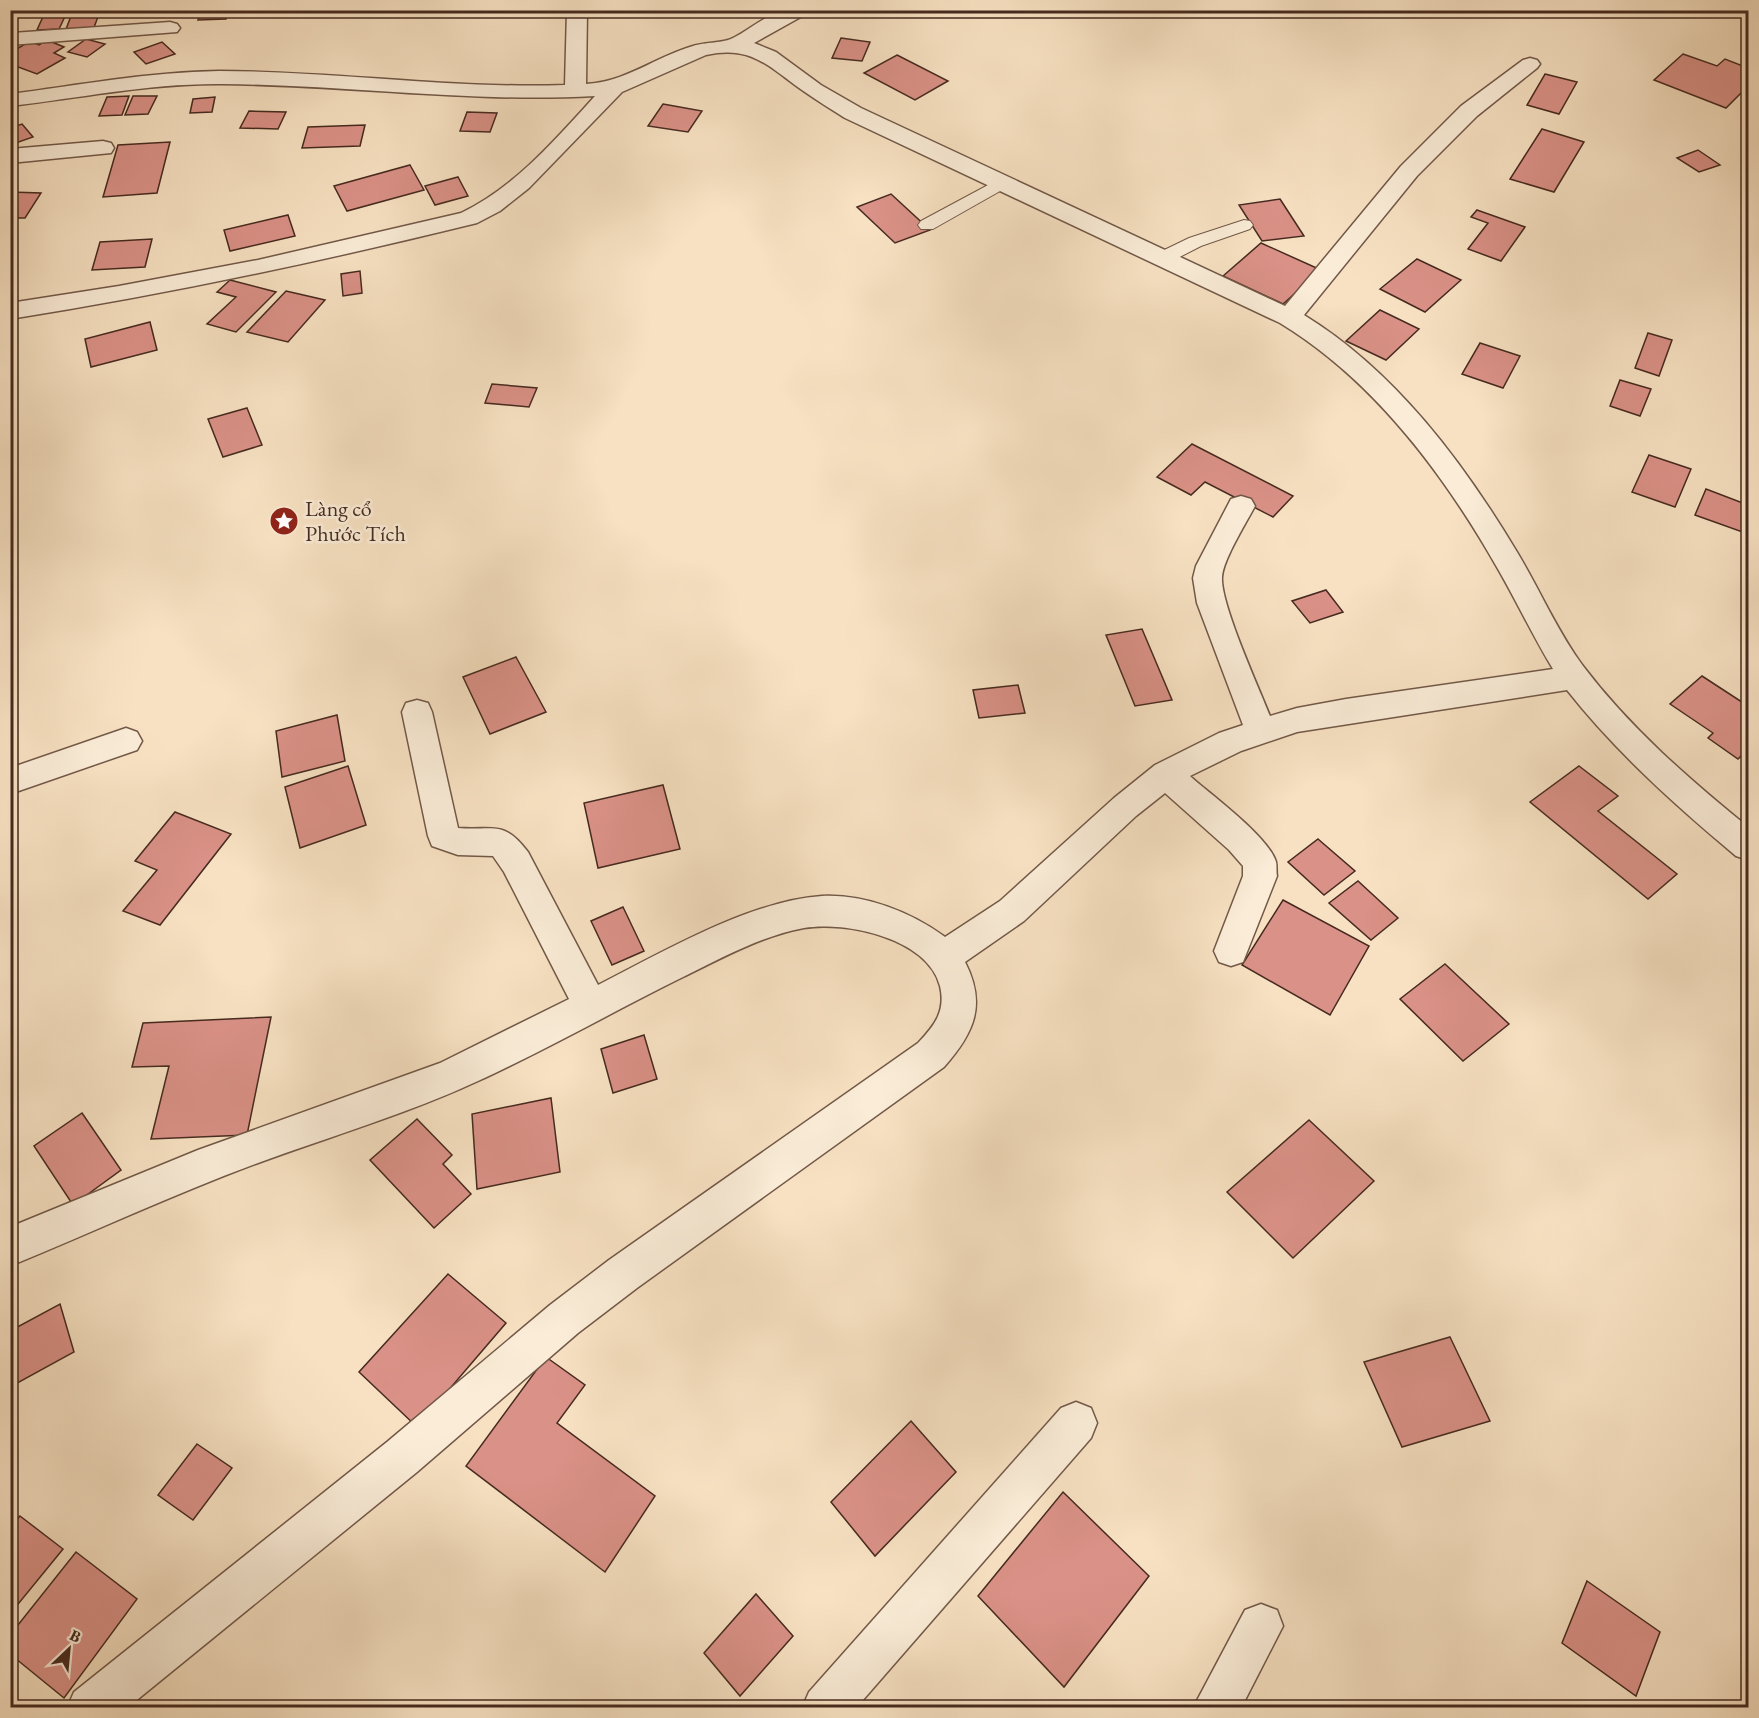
<svg xmlns="http://www.w3.org/2000/svg" width="1759" height="1718" font-family="'EB Garamond',serif">
<style>
.building{fill:#da9187;stroke:#462a1f;stroke-width:1.5}
.lines{fill:none;stroke-linecap:round;stroke-linejoin:round}
.lane-casing{stroke:#725848;stroke-width:2}
.street-casing{stroke:#725848;stroke-width:3}
.lane{fill:#faecd7;fill-rule:evenodd}
.street{fill:#faecd7;fill-rule:evenodd}
.labels{text-anchor:middle;dominant-baseline:central;stroke-width:5;stroke-linejoin:round;paint-order:stroke}
.poi-label{font-size:22px;fill:#462a1f;stroke:#faecd7;text-anchor:start}
</style>
<rect width="100%" height="100%" fill="#f7e1c2"/>
<filter id="stains"><feTurbulence type="fractalNoise" baseFrequency=".00333" numOctaves="4"/><feColorMatrix values="0 0 0 0 .2 0 0 0 0 .09 0 0 0 0 .02 0 0 0 .5 -.17"/></filter>
<radialGradient id="worn" r=".72"><stop offset=".6" stop-color="#630" stop-opacity="0"/><stop offset="1" stop-color="#630" stop-opacity=".3"/></radialGradient>
<!-- building -->
<g class="building">
<polygon points="46,10 68,10 59,29 37,30"/>
<polygon points="202,10 228,10 226,19 198,20"/>
<polygon points="99,14 93,30 65,32 71,16"/>
<polygon points="841,38 870,42 862,61 832,58"/>
<polygon points="86,39 105,44 87,57 68,52"/>
<polygon points="47,40 64,47 54,53 65,58 37,74 10,64 10,53 30,41 39,45"/>
<polygon points="162,42 175,54 146,64 134,52"/>
<polygon points="1683,54 1717,66 1725,59 1748,68 1748,86 1726,108 1654,80"/>
<polygon points="897,55 948,81 915,100 864,73"/>
<polygon points="1545,74 1577,82 1559,114 1527,105"/>
<polygon points="129,96 122,115 99,116 107,97"/>
<polygon points="133,96 157,96 148,114 125,115"/>
<polygon points="215,97 212,112 190,113 193,99"/>
<polygon points="663,104 702,111 688,132 648,126"/>
<polygon points="249,111 286,112 278,129 240,128"/>
<polygon points="467,112 497,113 490,132 460,131"/>
<polygon points="22,124 33,137 10,145 10,128"/>
<polygon points="365,125 360,146 302,148 308,127"/>
<polygon points="1542,129 1584,142 1554,192 1510,179"/>
<polygon points="170,142 157,193 103,197 118,145"/>
<polygon points="1698,150 1720,165 1699,172 1677,158"/>
<polygon points="410,165 424,190 347,211 334,186"/>
<polygon points="458,177 468,196 435,205 425,186"/>
<polygon points="10,192 41,193 25,218 10,218"/>
<polygon points="891,194 930,230 895,243 857,207"/>
<polygon points="1280,199 1304,236 1262,241 1239,205"/>
<polygon points="1477,210 1525,227 1501,261 1468,249 1488,223 1471,217"/>
<polygon points="288,215 295,236 230,251 224,230"/>
<polygon points="152,239 145,267 92,270 100,242"/>
<polygon points="1261,243 1321,270 1283,304 1223,276"/>
<polygon points="1417,259 1461,280 1425,312 1380,289"/>
<polygon points="360,271 362,293 343,296 341,274"/>
<polygon points="230,280 276,292 236,332 207,324 236,297 217,292"/>
<polygon points="286,291 325,300 288,342 247,332"/>
<polygon points="1380,310 1419,329 1386,360 1346,341"/>
<polygon points="150,322 157,350 91,367 85,339"/>
<polygon points="1648,333 1672,340 1659,376 1635,368"/>
<polygon points="1480,343 1520,356 1503,388 1462,374"/>
<polygon points="1620,380 1651,389 1640,416 1610,406"/>
<polygon points="492,384 537,388 529,407 485,403"/>
<polygon points="247,408 262,445 223,457 208,419"/>
<polygon points="1192,444 1293,496 1273,517 1205,482 1191,495 1157,477"/>
<polygon points="1649,455 1691,469 1675,507 1632,492"/>
<polygon points="1706,489 1748,505 1748,534 1695,515"/>
<polygon points="1326,590 1343,612 1310,623 1292,601"/>
<polygon points="1142,629 1172,700 1135,706 1106,635"/>
<polygon points="516,657 546,712 490,734 463,677"/>
<polygon points="1702,676 1748,706 1748,749 1738,759 1708,738 1713,733 1670,704"/>
<polygon points="1018,685 1025,713 979,718 973,690"/>
<polygon points="337,715 345,761 282,777 276,731"/>
<polygon points="348,766 366,825 300,848 285,787"/>
<polygon points="1579,766 1618,796 1598,811 1677,874 1648,899 1530,802"/>
<polygon points="663,785 680,849 598,868 584,803"/>
<polygon points="175,812 231,834 160,925 123,911 157,870 135,861"/>
<polygon points="1318,839 1355,871 1324,895 1288,862"/>
<polygon points="1358,881 1398,918 1371,940 1329,903"/>
<polygon points="1283,900 1369,946 1330,1015 1242,965"/>
<polygon points="623,907 644,951 612,965 591,921"/>
<polygon points="1445,964 1509,1024 1463,1061 1400,999"/>
<polygon points="271,1017 247,1135 151,1139 169,1066 132,1067 143,1023"/>
<polygon points="644,1035 657,1079 613,1093 601,1049"/>
<polygon points="551,1098 560,1172 477,1189 472,1114"/>
<polygon points="82,1113 121,1170 73,1205 34,1146"/>
<polygon points="417,1119 452,1155 443,1164 471,1194 434,1228 370,1160"/>
<polygon points="1309,1120 1374,1181 1293,1258 1227,1192"/>
<polygon points="448,1274 506,1323 417,1427 359,1372"/>
<polygon points="60,1304 74,1352 10,1387 10,1331"/>
<polygon points="1450,1337 1490,1421 1402,1447 1364,1362"/>
<polygon points="546,1357 585,1385 557,1423 655,1496 605,1572 466,1466"/>
<polygon points="911,1421 956,1472 875,1556 831,1502"/>
<polygon points="197,1444 232,1468 193,1520 158,1495"/>
<polygon points="1063,1492 1149,1576 1064,1687 978,1596"/>
<polygon points="20,1516 63,1549 10,1614 10,1527"/>
<polygon points="76,1552 137,1599 64,1698 10,1654 10,1635"/>
<polygon points="1587,1581 1660,1632 1636,1696 1562,1643"/>
<polygon points="756,1594 793,1636 740,1696 704,1653"/>
</g>
<g class="lines">
<!-- lane casing -->
<g class="lane-casing">
<g id="lane">
<polygon points="1003,177 1009,178 1012,182 1009,186 933,229 921,229 918,225 921,221"/>
<polygon points="1244,220 1250,221 1253,225 1250,229 1201,246 1168,263 1154,263 1152,259 1154,255 1189,238"/>
</g>
</g>
<!-- street casing -->
<g class="street-casing">
<g id="street">
<path d="M 567,10 L 587,10 L 586,84 C 626,82 655,57 693,46 C 704,42 725,43 733,38 C 749,30 763,17 781,11 C 789,9 800,10 809,10 L 806,14 L 754,43 L 776,52 L 821,85 L 861,108 L 1285,306 L 1401,166 L 1461,106 L 1523,60 L 1530,58 L 1537,60 L 1540,64 L 1537,68 L 1477,116 L 1417,176 L 1304,315 C 1395,371 1463,462 1517,552 C 1540,590 1557,631 1583,666 C 1630,728 1689,779 1748,827 L 1748,860 L 1736,856 C 1675,805 1617,753 1567,690 L 1297,732 L 1241,751 L 1190,776 C 1211,795 1269,837 1276,862 C 1277,866 1276,872 1277,876 L 1243,962 L 1231,966 L 1219,962 L 1214,951 L 1243,876 L 1243,866 L 1229,850 L 1165,793 L 1136,816 L 1024,921 L 965,962 C 987,1005 974,1033 944,1067 L 637,1288 L 578,1333 L 417,1472 L 127,1708 L 67,1708 L 74,1692 L 387,1442 L 550,1305 L 609,1260 L 918,1043 C 935,1025 946,1011 940,986 C 928,938 845,921 804,928 C 761,936 722,958 683,977 C 614,1011 548,1049 478,1081 C 407,1114 331,1136 258,1163 C 174,1194 93,1232 10,1266 L 10,1227 L 198,1150 L 440,1063 L 569,999 L 504,872 L 493,856 L 458,855 L 432,846 L 428,836 L 402,712 L 406,703 L 417,700 L 428,703 L 432,712 L 458,828 C 494,831 503,819 528,852 L 598,985 C 663,952 749,901 822,896 C 865,894 911,912 945,937 L 1000,901 L 1114,798 L 1155,765 L 1219,733 L 1243,725 L 1197,603 L 1193,578 L 1196,566 L 1231,499 L 1241,496 L 1251,499 L 1255,506 C 1246,523 1223,560 1222,577 C 1220,603 1259,688 1270,716 L 1297,708 L 1346,699 L 1553,669 C 1533,636 1517,602 1498,569 C 1444,474 1374,380 1280,323 L 845,118 C 831,109 816,100 802,90 C 768,66 751,45 706,55 L 622,92 L 529,188 L 500,211 L 477,223 C 323,261 168,294 10,319 L 10,303 L 119,286 L 258,260 L 461,213 C 514,188 556,139 595,96 C 470,103 347,85 223,84 C 151,83 81,98 10,106 L 10,94 C 80,85 149,72 219,71 C 334,71 449,89 565,85 Z"/>
<polygon points="170,22 177,24 180,28 177,32 10,45 12,33"/>
<polygon points="103,141 111,143 114,148 111,153 10,163 10,149"/>
<polygon points="126,728 137,732 142,741 137,750 10,794 10,768"/>
<polygon points="1076,1402 1091,1408 1097,1423 1091,1438 856,1708 802,1708 809,1692 1061,1408"/>
<polygon points="1261,1604 1277,1610 1283,1626 1241,1708 1193,1708 1245,1610"/>
</g>
</g>
<!-- lane -->
<use href="#lane" class="lane"/>
<!-- street -->
<use href="#street" class="street"/>
</g>
<!-- icons -->
<defs>
<g id="sight-disc" transform="scale(1.5)"><circle r="9.5" fill="#8f2418" stroke="#faecd7"/><path d="M0-6L1.8-2.2L6-1.7L2.9 1.2L3.7 5.4L0 3.3L-3.7 5.4L-2.9 1.2L-6-1.7L-1.8-2.2Z" fill="#fff"/></g>
</defs>
<g fill-rule="evenodd">
<use href="#sight-disc" x="284" y="521"/>
</g>
<g class="labels">
<!-- poi labels -->
<g class="poi-label">
<text x="305" y="508">Làng cổ<tspan x="305" dy="25">Phước Tích</tspan></text>
</g>
</g>
<!-- margin -->
<rect width="1759" height="1718" fill="none" stroke="#f7e1c2" stroke-width="36"/>
<rect x="12" y="12" width="1735" height="1694" fill="none" stroke="#462a1f" stroke-width="3"/>
<rect x="18" y="18" width="1723" height="1682" fill="none" stroke="#462a1f" stroke-width="1.5"/>
<!-- north arrow -->
<g transform="translate(69 1649) rotate(26)" stroke="#faecd7" stroke-width="4.5" paint-order="stroke">
<path d="M0-4.5L10 22L0 15L-10 22Z" fill="#462a1f"/>
<text y="-9" font-size="16" font-weight="bold" text-anchor="middle" fill="#462a1f">B</text>
</g>
<rect width="100%" height="100%" filter="url(#stains)"/>
<rect width="100%" height="100%" fill="url(#worn)"/>
</svg>
